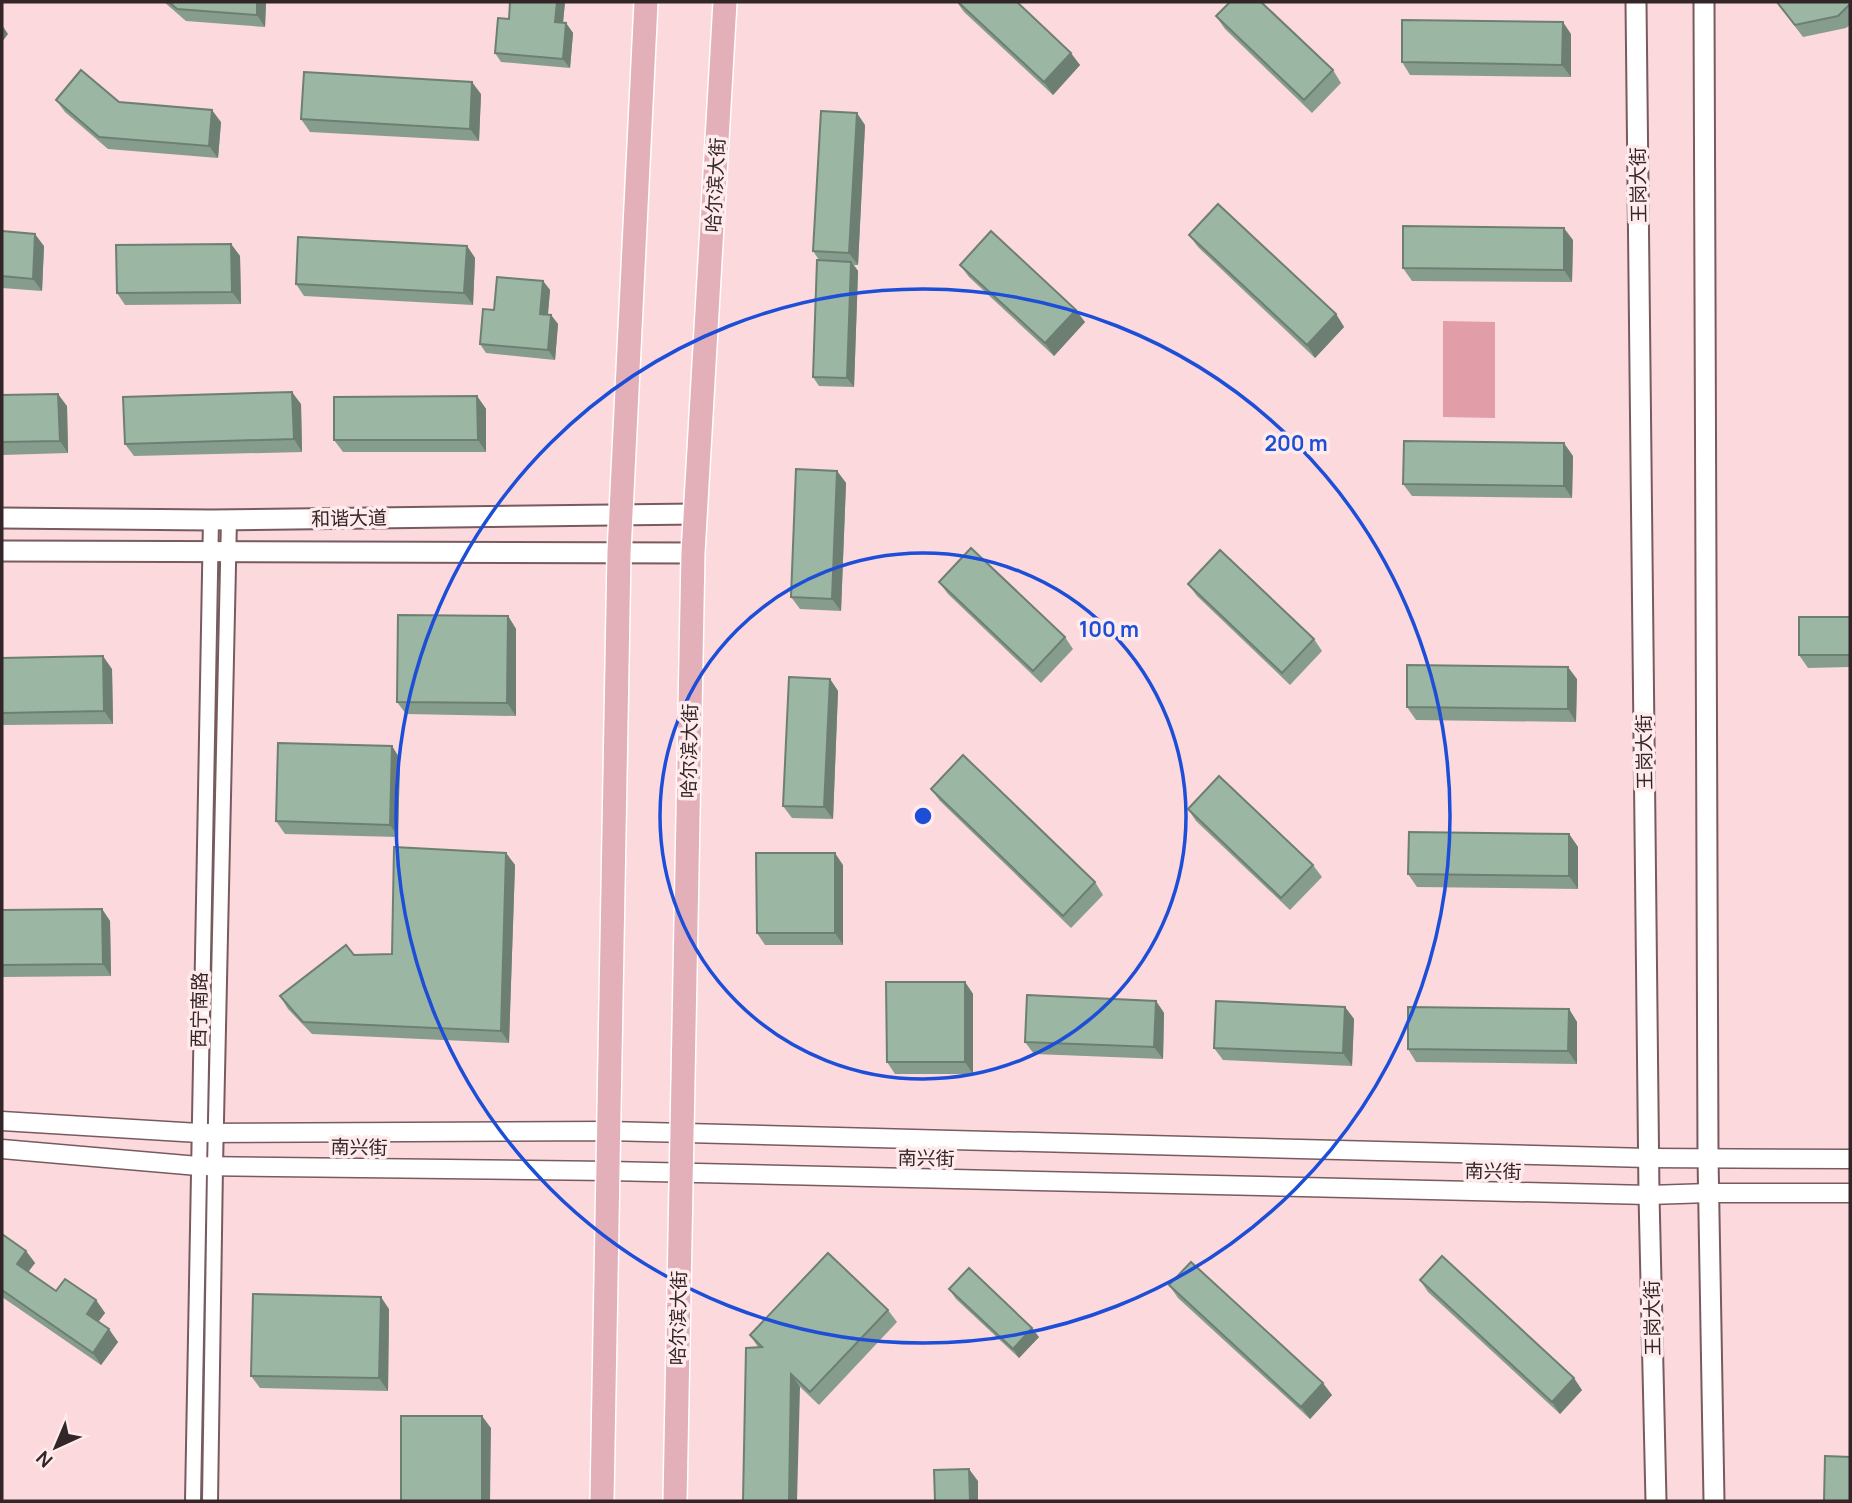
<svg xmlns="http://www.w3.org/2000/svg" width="1852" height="1503" font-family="Manrope,'Noto Sans SC',sans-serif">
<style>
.green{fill:#e29ea8}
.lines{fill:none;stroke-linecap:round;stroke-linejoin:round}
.minor-casing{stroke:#785b5f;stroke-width:18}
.tertiary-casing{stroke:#785b5f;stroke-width:21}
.secondary-casing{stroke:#785b5f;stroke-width:23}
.primary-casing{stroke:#fff;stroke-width:26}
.minor{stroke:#fff;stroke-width:14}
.tertiary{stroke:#fff;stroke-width:18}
.secondary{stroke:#fff;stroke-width:19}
.primary{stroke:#e3afb8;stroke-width:23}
.wall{fill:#869d8d}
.shaded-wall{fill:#6d7f73}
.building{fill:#9cb6a4;stroke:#6d7f73;stroke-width:2}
.ring{fill:none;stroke:#1d4ed8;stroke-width:3.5}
.labels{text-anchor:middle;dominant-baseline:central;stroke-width:7;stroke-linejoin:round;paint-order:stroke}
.street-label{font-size:19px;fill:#332628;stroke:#ffeaec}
.centre{fill:#1d4ed8;stroke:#ffeaec;stroke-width:3.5}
.ring-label{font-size:21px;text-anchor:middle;font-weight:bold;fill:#1d4ed8;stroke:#ffeaec;stroke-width:7;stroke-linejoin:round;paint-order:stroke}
</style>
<rect width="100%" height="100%" fill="#fbd9dd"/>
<!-- green -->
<polygon class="green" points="1443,321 1495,322 1495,418 1443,417"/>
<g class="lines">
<!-- minor casing -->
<g class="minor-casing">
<g id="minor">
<polyline points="193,1501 211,520"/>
<polyline points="210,1501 215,1166 229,519"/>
</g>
</g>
<!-- tertiary casing -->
<g class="tertiary-casing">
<g id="tertiary">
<polyline points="2,1121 199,1133 608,1131 1648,1158 1850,1159"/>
<polyline points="2,1149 198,1166 609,1171 1649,1195 1710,1193 1850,1193"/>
</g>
</g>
<!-- secondary casing -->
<g class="secondary-casing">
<g id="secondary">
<polyline points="1636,2 1649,1195 1656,1501"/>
<polyline points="1704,2 1708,1157 1714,1501"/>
<polyline points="2,518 211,520 696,514"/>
<polyline points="2,551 693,553"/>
</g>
</g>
<!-- primary casing -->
<g class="primary-casing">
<g id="primary">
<polyline points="602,1501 619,553 646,2"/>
<polyline points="675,1501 693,553 725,2"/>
</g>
</g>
<!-- minor -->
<use href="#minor" class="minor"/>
<!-- tertiary -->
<use href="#tertiary" class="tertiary"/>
<!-- secondary -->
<use href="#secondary" class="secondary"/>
<!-- primary -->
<use href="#primary" class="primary"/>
</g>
<!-- wall -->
<g class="wall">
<polygon points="164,2 266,2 265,27 186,21"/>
<polygon points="510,2 565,2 563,23 566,23 573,33 570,68 501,62 495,53 509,19"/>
<polygon points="957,2 1017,2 1080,65 1053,95 964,12"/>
<polygon points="1850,2 1850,25 1846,28 1803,37 1777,3"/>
<polygon points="1216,16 1333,70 1341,83 1312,113 1225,29"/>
<polygon points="1571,34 1571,77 1410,75 1402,62"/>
<polygon points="481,94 479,141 310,132 301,119"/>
<polygon points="56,100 119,102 221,122 218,158 108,149 65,112"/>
<polygon points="865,125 858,265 854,265 858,271 854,387 819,386 813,377 819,260 813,251"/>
<polygon points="2,231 44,246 42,291 2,288"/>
<polygon points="1189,235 1336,314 1344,327 1315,358 1198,247"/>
<polygon points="1573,240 1572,282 1412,281 1403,268"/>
<polygon points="231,244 240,256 241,304 125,305 117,293"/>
<polygon points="467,246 475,258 473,305 304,296 296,284"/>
<polygon points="960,265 1085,322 1054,356 969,277"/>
<polygon points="543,281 550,290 548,315 551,315 558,324 555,360 486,353 480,344 494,310"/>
<polygon points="2,395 67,406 68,453 2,455"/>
<polygon points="477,396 486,409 486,452 343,452 334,440"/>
<polygon points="301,404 302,452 134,456 125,444"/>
<polygon points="1573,456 1572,498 1412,496 1403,484"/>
<polygon points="837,471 846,483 841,611 800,609 791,597"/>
<polygon points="939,582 1065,637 1073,649 1041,683 948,594"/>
<polygon points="1188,584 1314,639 1322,651 1290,685 1197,596"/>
<polygon points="508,616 516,629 516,716 406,714 397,702"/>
<polygon points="1850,617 1850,667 1808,668 1799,655"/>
<polygon points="2,658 112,669 113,724 2,725"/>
<polygon points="830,679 838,691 833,819 792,818 783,806"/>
<polygon points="1577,679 1576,722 1416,720 1407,707"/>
<polygon points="392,746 400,759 398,837 285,834 276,821"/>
<polygon points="931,789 1095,882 1103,895 1071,928 940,801"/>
<polygon points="1188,809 1313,865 1322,877 1290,910 1196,821"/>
<polygon points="1569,834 1578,847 1578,889 1417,887 1408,874"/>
<polygon points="506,853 515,865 509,1043 312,1034 288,1009 280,996 354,955 392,954"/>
<polygon points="843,865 843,945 765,945 757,933"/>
<polygon points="102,909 110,921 111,976 2,977 2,910"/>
<polygon points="965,982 973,994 973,1074 895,1074 887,1062"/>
<polygon points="1156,1001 1164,1013 1163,1059 1034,1054 1025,1042"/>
<polygon points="1345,1007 1354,1019 1352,1066 1223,1060 1214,1048"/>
<polygon points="1569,1009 1577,1022 1577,1064 1416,1062 1408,1049"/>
<polygon points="2,1234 26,1251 35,1263 28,1272 56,1291 96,1300 105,1313 98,1322 118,1342 101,1365 2,1297"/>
<polygon points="1420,1280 1582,1390 1560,1414 1428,1292"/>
<polygon points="1169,1285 1332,1395 1310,1419 1178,1298"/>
<polygon points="949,1289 1039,1337 1019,1358 956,1299"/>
<polygon points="389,1309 388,1391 260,1388 251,1376"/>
<polygon points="888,1310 897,1322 819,1405 758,1347 750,1335"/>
</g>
<!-- shaded-wall -->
<g class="shaded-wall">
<polygon points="257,2 266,2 265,27 257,15"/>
<polygon points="557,2 565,2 562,32 555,22"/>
<polygon points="1563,22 1571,34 1571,77 1562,65"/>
<polygon points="566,23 573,33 570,68 563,59"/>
<polygon points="2,25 8,34 2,42"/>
<polygon points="1071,53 1080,65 1053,95 1044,82"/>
<polygon points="472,82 481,94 479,141 470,129"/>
<polygon points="212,110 221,122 218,158 209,146"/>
<polygon points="857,113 865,125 858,265 849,253"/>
<polygon points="1564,228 1573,240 1572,282 1564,270"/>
<polygon points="35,234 44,246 42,291 33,279"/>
<polygon points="231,244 240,256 241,304 232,292"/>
<polygon points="467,246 475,258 473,305 464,293"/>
<polygon points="851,262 858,271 854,387 847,378"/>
<polygon points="543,281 550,290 547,323 540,314"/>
<polygon points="1076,310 1085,322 1054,356 1045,343"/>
<polygon points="1336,314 1344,327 1315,358 1307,345"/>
<polygon points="551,315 558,324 555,360 548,350"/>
<polygon points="292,392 301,404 302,452 294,439"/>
<polygon points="58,394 67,406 68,453 60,441"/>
<polygon points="477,396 486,409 486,452 478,440"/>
<polygon points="1564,443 1573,456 1572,498 1564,486"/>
<polygon points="837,471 846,483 841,611 832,599"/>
<polygon points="508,616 516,629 516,716 507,703"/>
<polygon points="103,656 112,669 113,724 104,711"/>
<polygon points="1568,667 1577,679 1576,722 1568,709"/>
<polygon points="830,679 838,691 833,819 824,807"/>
<polygon points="392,746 400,759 398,837 390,825"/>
<polygon points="1569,834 1578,847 1578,889 1569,876"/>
<polygon points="506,853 515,865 509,1043 501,1031"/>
<polygon points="835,853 843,865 843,945 835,933"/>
<polygon points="102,909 110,921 111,976 103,964"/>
<polygon points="965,982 973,994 973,1074 965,1062"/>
<polygon points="1156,1001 1164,1013 1163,1059 1154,1047"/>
<polygon points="1345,1007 1354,1019 1352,1066 1343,1053"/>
<polygon points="1569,1009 1577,1022 1577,1064 1568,1051"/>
<polygon points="26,1251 35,1263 25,1276 17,1264"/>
<polygon points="381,1297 389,1309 388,1391 379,1378"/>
<polygon points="96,1300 105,1313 95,1326 87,1314"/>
<polygon points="1032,1328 1039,1337 1019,1358 1013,1349"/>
<polygon points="109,1329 118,1342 101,1365 93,1353"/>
<polygon points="791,1374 800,1387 797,1501 789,1501"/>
<polygon points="1574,1378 1582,1390 1560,1414 1552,1402"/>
<polygon points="1323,1383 1332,1395 1310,1419 1301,1407"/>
<polygon points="482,1416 491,1428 490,1501 482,1501"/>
<polygon points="969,1469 978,1481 978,1501 970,1501"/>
</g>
<!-- building -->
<g class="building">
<polygon points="169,2 257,2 257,15 177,9"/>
<polygon points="510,2 557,2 555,22 566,23 563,59 495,53 498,18 509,19"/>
<polygon points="958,2 1017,2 1071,53 1044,82"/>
<polygon points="1230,2 1261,2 1333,70 1304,100 1216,16"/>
<polygon points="1777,2 1850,2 1850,4 1838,16 1795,25"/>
<polygon points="1402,20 1563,22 1562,65 1402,62"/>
<polygon points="81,70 119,102 212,110 209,146 99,137 56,100"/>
<polygon points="304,72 472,82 470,129 301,119"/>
<polygon points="821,111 857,113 849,253 813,251"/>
<polygon points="1218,204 1336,314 1307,345 1189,235"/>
<polygon points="1403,226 1564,228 1564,270 1403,268"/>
<polygon points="2,231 35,234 33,279 2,276"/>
<polygon points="991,231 1076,310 1045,343 960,265"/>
<polygon points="298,237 467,246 464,293 296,284"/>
<polygon points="231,244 232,292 117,293 116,245"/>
<polygon points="817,260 851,262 847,378 813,377"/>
<polygon points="497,277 543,281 540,314 551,315 548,350 480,344 483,309 494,310"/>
<polygon points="292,392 294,439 125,444 123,397"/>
<polygon points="58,394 60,441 2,442 2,395"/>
<polygon points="477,396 478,440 334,440 334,397"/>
<polygon points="1404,441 1564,443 1564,486 1403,484"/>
<polygon points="796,469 837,471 832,599 791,597"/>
<polygon points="971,548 1065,637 1033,671 939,582"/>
<polygon points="1220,550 1314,639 1282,673 1188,584"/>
<polygon points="398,615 508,616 507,703 397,702"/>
<rect x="1799" y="617" width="51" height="38"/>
<polygon points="103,656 104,711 2,713 2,658"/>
<polygon points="1407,665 1568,667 1568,709 1407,707"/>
<polygon points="789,677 830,679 824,807 783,806"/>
<polygon points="278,743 392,746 390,825 276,821"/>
<polygon points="963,755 1095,882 1063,916 931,789"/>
<polygon points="1219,776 1313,865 1281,898 1188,809"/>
<polygon points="1409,832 1569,834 1569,876 1408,874"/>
<polygon points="394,847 506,853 501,1031 303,1022 280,996 346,945 354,955 392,954"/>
<polygon points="756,853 835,853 835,933 757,933"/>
<polygon points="102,909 103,964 2,965 2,910"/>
<polygon points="886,982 965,982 965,1062 887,1062"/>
<polygon points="1027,995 1156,1001 1154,1047 1025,1042"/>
<polygon points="1216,1001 1345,1007 1343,1053 1214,1048"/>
<polygon points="1408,1007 1569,1009 1568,1051 1408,1049"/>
<polygon points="2,1234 26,1251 17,1264 56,1291 65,1279 96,1300 87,1314 109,1329 93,1353 2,1290"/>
<polygon points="828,1253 888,1310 810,1392 791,1374 789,1501 743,1501 746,1348 762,1347 750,1335"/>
<polygon points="1442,1256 1574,1378 1552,1402 1420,1280"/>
<polygon points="1191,1262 1323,1383 1301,1407 1169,1285"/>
<polygon points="969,1268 1032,1328 1013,1349 949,1289"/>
<polygon points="253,1294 381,1297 379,1378 251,1376"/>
<rect x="401" y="1416" width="81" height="85"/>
<polygon points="1825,1456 1850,1457 1850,1501 1824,1501"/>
<polygon points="969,1469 970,1501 935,1501 934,1470"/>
</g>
<!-- distance rings -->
<g class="ring">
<circle cx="923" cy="816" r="263"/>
<circle cx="923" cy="816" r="527"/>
</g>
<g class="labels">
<!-- street labels -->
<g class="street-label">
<text transform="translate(715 185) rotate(-87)">哈尔滨大街</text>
<text transform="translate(1638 185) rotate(-91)">王岗大街</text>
<text transform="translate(349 518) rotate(-1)">和谐大道</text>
<text transform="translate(689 751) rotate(-89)">哈尔滨大街</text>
<text transform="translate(1644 752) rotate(-91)">王岗大街</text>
<text transform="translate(199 1010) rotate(-89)">西宁南路</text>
<text transform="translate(359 1147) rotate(1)">南兴街</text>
<text transform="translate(926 1158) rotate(1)">南兴街</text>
<text transform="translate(1493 1171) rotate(1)">南兴街</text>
<text transform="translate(678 1318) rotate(-89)">哈尔滨大街</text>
<text transform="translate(1652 1318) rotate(-91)">王岗大街</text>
</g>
</g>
<circle cx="923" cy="816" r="10" class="centre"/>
<g class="ring-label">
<text x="1296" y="451">200 m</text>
<text x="1109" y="637">100 m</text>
</g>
<!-- border -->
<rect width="1852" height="1503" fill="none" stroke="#332628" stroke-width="7"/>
<!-- north arrow -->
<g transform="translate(56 1447) rotate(224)" stroke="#ffeaec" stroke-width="5" paint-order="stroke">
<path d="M0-5L12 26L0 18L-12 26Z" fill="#332628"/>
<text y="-10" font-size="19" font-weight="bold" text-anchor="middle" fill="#332628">N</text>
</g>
</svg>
